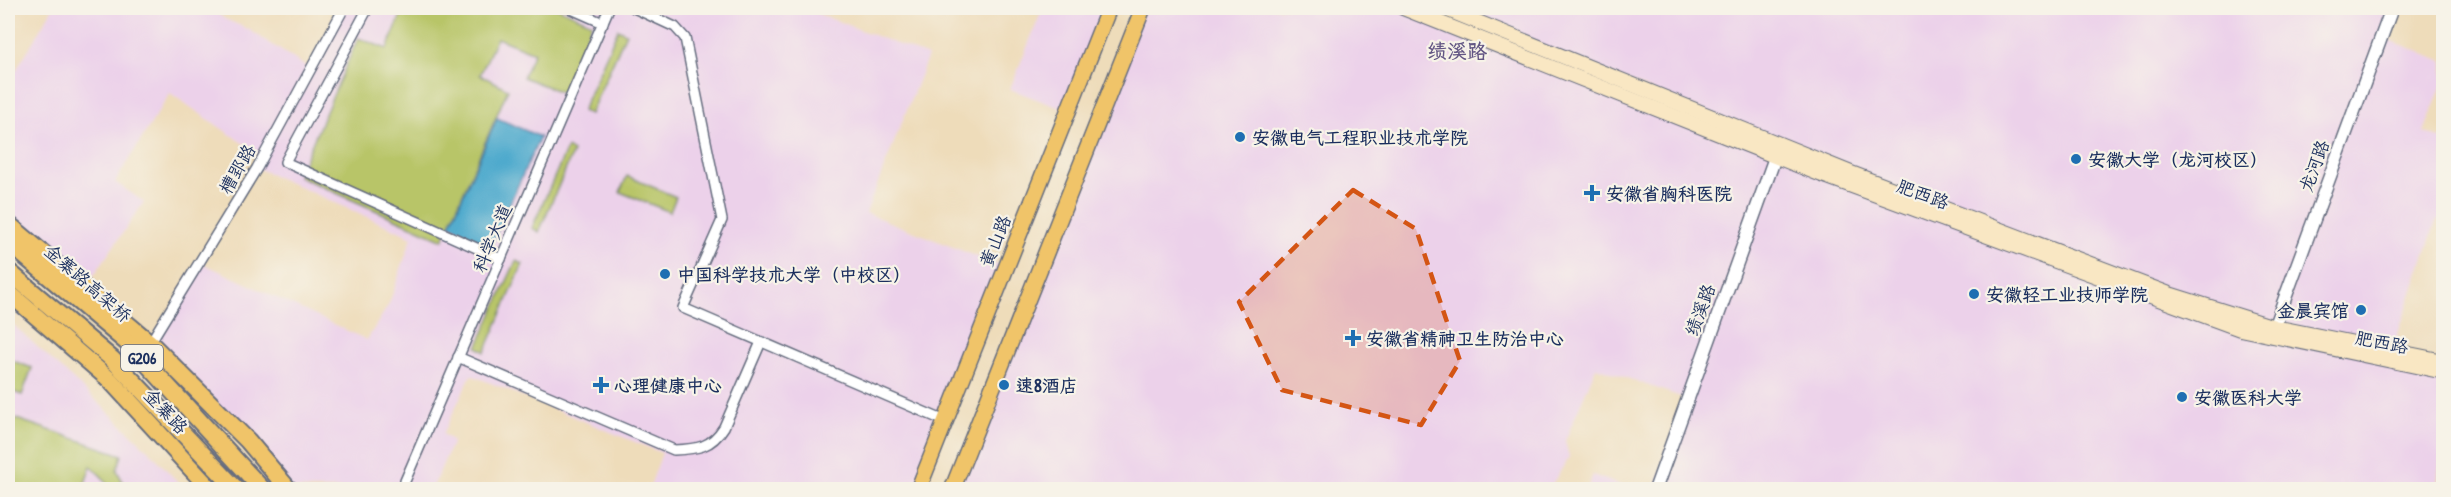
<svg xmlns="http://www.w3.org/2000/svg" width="2451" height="497" font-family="'Patrick Hand','LXGW WenKai TC',sans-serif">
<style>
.built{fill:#ecd1ea}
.green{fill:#b8c567;stroke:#6a7a62;stroke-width:1.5}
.water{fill:#4faacd;stroke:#356c96;stroke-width:1.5}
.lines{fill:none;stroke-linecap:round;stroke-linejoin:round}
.minor-casing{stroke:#656c7e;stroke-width:12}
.tertiary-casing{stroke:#656c7e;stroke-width:15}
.secondary-casing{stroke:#656c7e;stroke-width:16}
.primary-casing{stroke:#656c7e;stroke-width:18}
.trunk-casing{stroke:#656c7e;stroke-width:20}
.minor{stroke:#fff;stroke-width:9}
.tertiary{stroke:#fff;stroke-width:12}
.secondary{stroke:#f9e7c3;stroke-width:14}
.primary{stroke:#f0c469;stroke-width:15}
.trunk{stroke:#f0c469;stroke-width:16}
.marked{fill:#d45514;fill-opacity:0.2;stroke:#d45514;stroke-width:4.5;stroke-dasharray:12 8;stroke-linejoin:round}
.poi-dot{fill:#1f6fb2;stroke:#f7f3e8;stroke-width:2}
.labels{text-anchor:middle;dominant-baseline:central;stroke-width:4.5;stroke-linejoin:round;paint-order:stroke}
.shield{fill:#f7f3e8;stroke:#5d6a87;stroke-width:1.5}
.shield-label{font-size:16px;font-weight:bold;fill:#1b2f5e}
.poi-label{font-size:18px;font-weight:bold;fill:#1b2f5e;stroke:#f7f3e8;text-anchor:start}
.street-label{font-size:18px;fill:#1b2f5e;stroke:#f7f3e8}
.neighbourhood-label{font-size:20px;font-weight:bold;fill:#635684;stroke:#f7f3e8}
</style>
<rect width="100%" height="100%" fill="#f7f3e8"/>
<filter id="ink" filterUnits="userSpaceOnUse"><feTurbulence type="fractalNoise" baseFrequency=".0167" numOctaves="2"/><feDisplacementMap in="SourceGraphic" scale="12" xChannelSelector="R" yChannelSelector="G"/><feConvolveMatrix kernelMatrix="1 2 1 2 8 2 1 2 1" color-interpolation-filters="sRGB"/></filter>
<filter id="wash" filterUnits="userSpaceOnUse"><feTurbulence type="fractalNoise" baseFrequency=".008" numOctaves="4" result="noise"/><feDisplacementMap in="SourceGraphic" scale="24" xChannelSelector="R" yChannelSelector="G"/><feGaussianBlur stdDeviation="1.35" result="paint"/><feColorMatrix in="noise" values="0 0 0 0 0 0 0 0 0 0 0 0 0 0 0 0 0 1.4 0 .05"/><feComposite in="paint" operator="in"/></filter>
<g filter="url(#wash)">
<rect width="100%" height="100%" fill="#eedcba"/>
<!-- built -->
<g class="built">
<polygon points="53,8 210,8 225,19 248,29 311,70 344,8 803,8 928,56 866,213 1006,268 918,489 649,489 662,453 471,375 443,434 453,441 432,489 289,489 150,343 200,262 367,340 389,304 412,237 257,168 263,157 170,93 115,182 144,202 85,288 8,224 8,68 15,72"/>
<polygon points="1043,8 1109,8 1068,111 1010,89"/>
<polygon points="1143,8 1403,8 2054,261 2443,372 2444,431 2436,489 1655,489 1687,399 1596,367 1565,441 1569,457 1549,489 952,490"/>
<polygon points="1443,8 2392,8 2382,37 2443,61 2443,82 2424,132 2443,140 2443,221 2437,219 2392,351 2172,295"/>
<polygon points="8,320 101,405 154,456 184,489 8,489"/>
<polygon points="1593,475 1631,489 1587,489"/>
</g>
<!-- green -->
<g class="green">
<polygon points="404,8 558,8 592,23 563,93 523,77 534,53 497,38 480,75 508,89 443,240 298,176 358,38 387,49"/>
<polygon points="618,29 626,33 590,114 582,111"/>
<polygon points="567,148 573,152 539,232 532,228"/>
<polygon points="627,176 676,197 670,212 620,192"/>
<polygon points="516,261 523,264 485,352 477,347"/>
<polygon points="8,359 32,368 22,395 8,390"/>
<polygon points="8,416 122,455 117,470 126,489 109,489 104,479 91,466 83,489 8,489"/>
</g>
<!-- water -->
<polygon class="water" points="497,118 540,137 490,247 450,225"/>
</g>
<g filter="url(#ink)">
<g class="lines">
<!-- minor casing -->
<g class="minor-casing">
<g id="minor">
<polyline points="368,8 285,162 501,259"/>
<polyline points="569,8 603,23"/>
<polyline points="634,8 675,27 685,38 722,220 683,308 945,421"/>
<polyline points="150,343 257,168 344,8"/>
<path d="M 458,357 L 674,450 C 697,449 711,448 724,427 L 761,342"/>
<polyline points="405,481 609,8"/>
</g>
</g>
<!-- tertiary casing -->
<g class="tertiary-casing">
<g id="tertiary">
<polyline points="2271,336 2392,8"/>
<polyline points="1655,490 1778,149"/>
</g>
</g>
<!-- secondary casing -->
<g class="secondary-casing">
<g id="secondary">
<polyline points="1403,8 1822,175 2240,329 2444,372"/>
<polyline points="1443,8 1851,173 2172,295 2274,327 2444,361"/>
</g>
</g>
<!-- primary casing -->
<g class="primary-casing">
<g id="primary">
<polyline points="918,490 1109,8"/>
<polyline points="952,490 1143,8"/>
</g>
</g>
<!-- trunk casing -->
<g class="trunk-casing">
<g id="trunk">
<polyline points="8,224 150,343 248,441 289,490"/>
<polyline points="8,242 130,345 263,490"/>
<polyline points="8,271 112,359 237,490"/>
<polyline points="8,292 110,380 211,490"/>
</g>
</g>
<!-- minor -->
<use href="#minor" class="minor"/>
<!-- tertiary -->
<use href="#tertiary" class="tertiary"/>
<!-- secondary -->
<use href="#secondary" class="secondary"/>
<!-- primary -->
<use href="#primary" class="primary"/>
<!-- trunk -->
<use href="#trunk" class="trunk"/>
</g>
</g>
<!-- marked area -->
<path class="marked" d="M 1353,190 L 1416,229 L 1460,361 L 1421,425 L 1282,390 L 1239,302 Z"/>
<!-- markers -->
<g class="poi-dot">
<circle cx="1240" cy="137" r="6"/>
<circle cx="2076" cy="159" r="6"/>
<path d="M1589 184h6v6h6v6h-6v6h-6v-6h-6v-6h6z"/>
<circle cx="665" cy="274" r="6"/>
<circle cx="1974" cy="294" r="6"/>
<circle cx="2361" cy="310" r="6"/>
<path d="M1350 329h6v6h6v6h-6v6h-6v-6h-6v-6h6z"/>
<path d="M598 376h6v6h6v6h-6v6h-6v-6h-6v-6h6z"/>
<circle cx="1004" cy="385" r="6"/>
<circle cx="2182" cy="397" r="6"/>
</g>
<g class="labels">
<!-- shield labels -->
<rect class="shield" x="121" y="345" width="42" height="26" rx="4.5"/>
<g class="shield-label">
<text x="142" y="358">G206</text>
</g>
<!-- poi labels -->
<g class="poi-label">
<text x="1252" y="137">安徽电气工程职业技术学院</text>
<text x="2088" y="159">安徽大学（龙河校区）</text>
<text x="1606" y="193">安徽省胸科医院</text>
<text x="677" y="274">中国科学技术大学（中校区）</text>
<text x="1986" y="294">安徽轻工业技师学院</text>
<text x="2349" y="310" text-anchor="end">金晨宾馆</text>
<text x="1366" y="338">安徽省精神卫生防治中心</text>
<text x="614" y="385">心理健康中心</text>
<text x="1016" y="385">速8酒店</text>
<text x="2194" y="397">安徽医科大学</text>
</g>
<!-- street labels -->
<g class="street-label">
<text transform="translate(2314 166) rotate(-70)">龙河路</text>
<text transform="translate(237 169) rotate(-60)">槽郢路</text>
<text transform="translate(1923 194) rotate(20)">肥西路</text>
<text transform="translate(492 238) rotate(-67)">科学大道</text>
<text transform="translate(995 241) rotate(-68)">黄山路</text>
<text transform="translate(88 283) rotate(41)">金寨路高架桥</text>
<text transform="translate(1700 310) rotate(-70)">绩溪路</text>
<text transform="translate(2382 342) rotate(11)">肥西路</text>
<text transform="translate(166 411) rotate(47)">金寨路</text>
</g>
<!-- neighbourhood labels -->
<g class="neighbourhood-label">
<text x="1457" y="50">绩溪路</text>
</g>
</g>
<!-- margin -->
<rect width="2451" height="497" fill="none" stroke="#f7f3e8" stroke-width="30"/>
</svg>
